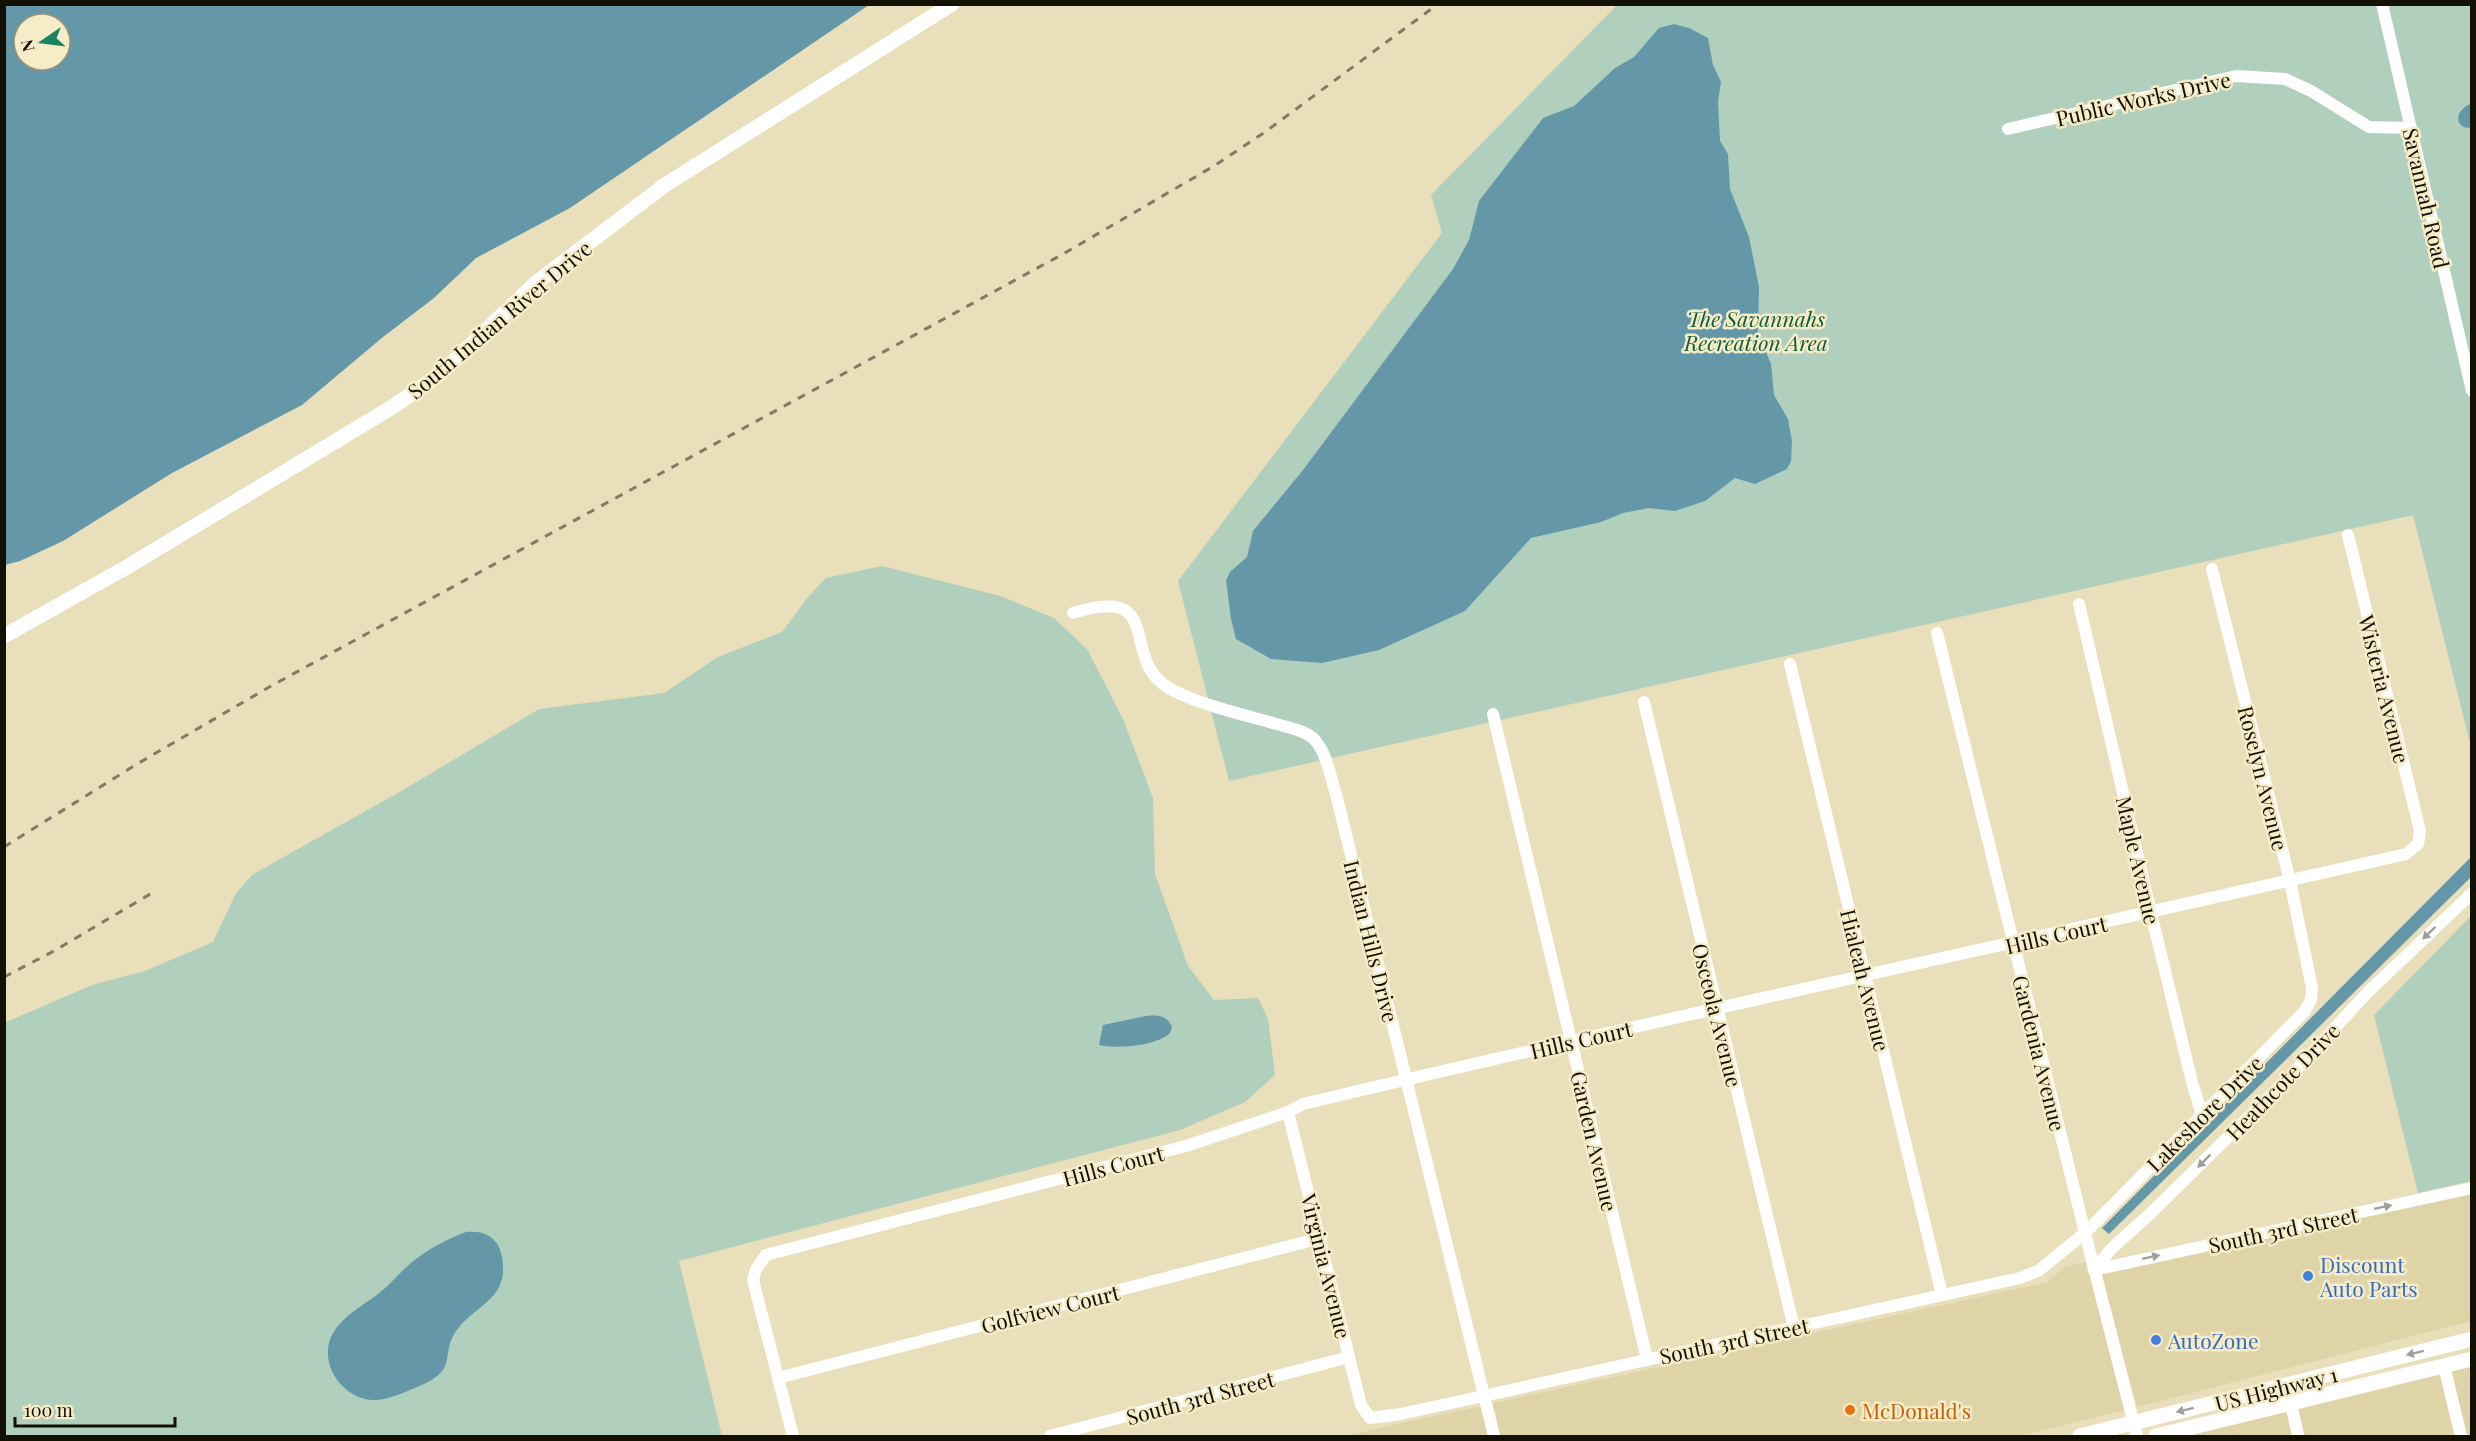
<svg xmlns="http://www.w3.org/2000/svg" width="2476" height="1441" viewBox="0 0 2476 1441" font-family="'Playfair Display',serif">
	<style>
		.built { fill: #dfd3a8 }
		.green { fill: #b1cfbd }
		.water { fill: #6498a9; fill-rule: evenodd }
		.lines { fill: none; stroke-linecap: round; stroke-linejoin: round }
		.river { stroke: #6498a9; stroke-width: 20 }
		.minor { stroke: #fff; stroke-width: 12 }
		.major { stroke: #fff; stroke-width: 15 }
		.rail { stroke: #827b63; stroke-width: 3; stroke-dasharray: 8 8; stroke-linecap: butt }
		.oneway { fill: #a19f9b }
		.shop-dot { fill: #3f7fe0; stroke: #f6ecc8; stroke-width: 2 }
		.food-dot { fill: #e8710a; stroke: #f6ecc8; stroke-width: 2 }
		.labels { text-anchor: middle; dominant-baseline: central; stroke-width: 5; stroke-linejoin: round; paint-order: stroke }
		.street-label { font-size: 21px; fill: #131004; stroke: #f6ecc8 }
		.park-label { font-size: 21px; font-style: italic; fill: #0d5d3c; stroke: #f6ecc8 }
		.shop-label { font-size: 21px; fill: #366cbe; stroke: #f6ecc8; text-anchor: start }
		.food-label { font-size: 21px; fill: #c56008; stroke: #f6ecc8; text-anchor: start }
	</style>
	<rect width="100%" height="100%" fill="#e9dfbb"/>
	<g class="built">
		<polygon points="2471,1193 2471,1321 2137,1407 2102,1274"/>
		<polygon points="2086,1262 2086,1271 2089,1273 2125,1410 2020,1436 1500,1436 1493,1403 2048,1282 2064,1267"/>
		<polygon points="2471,1366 2471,1436 2467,1436 2452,1371"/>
		<polygon points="2440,1374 2454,1436 2305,1436 2298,1409"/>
		<polygon points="1481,1406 1488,1436 1347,1436 1388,1426"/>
		<polygon points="2286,1412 2292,1436 2186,1436"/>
	</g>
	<g class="green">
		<polygon points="1617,5 2471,5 2471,747 2413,515 1229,781 1178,581 1442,233 1431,195"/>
		<polygon points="882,566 1000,596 1054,618 1087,649 1123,719 1153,798 1155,874 1188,966 1214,1000 1258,998 1268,1019 1275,1075 1245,1102 1180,1130 679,1261 722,1436 5,1436 4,1023 92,985 145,971 213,942 236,893 252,875 403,790 539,709 664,693 718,657 782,632 808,597 826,578"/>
		<polygon points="2471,916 2471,1181 2418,1193 2374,1015"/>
	</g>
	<g class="water">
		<path d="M4,5L5,4L869,5L570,208L476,258L434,298L383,337L302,405L172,473L63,541L20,561L5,565ZM24,24H60V60H24Z"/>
		<polygon points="1674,24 1689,28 1708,38 1713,65 1721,82 1718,102 1720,141 1728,154 1730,189 1749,237 1759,287 1758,333 1771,364 1774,395 1788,419 1792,441 1791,461 1787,469 1755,484 1735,478 1705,501 1675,511 1649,508 1623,513 1601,522 1531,538 1465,611 1379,650 1322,663 1271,659 1236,639 1231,619 1226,580 1230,572 1247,557 1253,531 1303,470 1453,269 1469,240 1479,201 1543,118 1574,106 1615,68 1634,57 1659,28"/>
		<polygon points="2471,857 2471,877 2109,1234 2102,1228"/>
		<path d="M1146,1016C1157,1015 1167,1015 1172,1027L1170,1033C1157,1046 1116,1049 1099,1045L1103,1025Z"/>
		<path d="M466,1232C479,1231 490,1233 498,1245C501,1251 503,1259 503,1266C505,1298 477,1306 460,1326C436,1354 464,1369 415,1388C402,1393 386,1401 372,1400C340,1398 317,1360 333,1333C343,1316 362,1306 378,1294C390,1285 399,1273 411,1263C426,1250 447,1239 466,1232Z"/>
	</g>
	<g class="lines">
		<polyline class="river" points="2468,118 2472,114"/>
		<g class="minor">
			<polyline points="2382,4 2472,391"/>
			<polyline points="2008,129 2236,76 2285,79 2311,91 2369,127 2411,128"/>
			<polyline points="2079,604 2151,913 2192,1082 2202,1115"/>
			<path d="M1073,613C1163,585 1122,652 1163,684C1186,702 1250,716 1280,725C1291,728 1306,731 1314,739C1327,753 1330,776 1336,794L1494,1436"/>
			<polyline points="1937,633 2085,1233 2137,1436"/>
			<polyline points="1790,664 1942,1295"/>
			<polyline points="1644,702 1794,1328"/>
			<polyline points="1493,714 1647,1359"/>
			<polyline points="1288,1112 1361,1405 1370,1418 1401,1414 2020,1278 2038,1271 2085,1233 2304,1012 2311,1000 2312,988 2290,881 2212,569"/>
			<polyline points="2094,1270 2111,1249 2152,1212 2294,1072 2368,992 2472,893"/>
			<polyline points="2094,1270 2472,1188"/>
			<polyline points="2444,1366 2461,1436"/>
			<polyline points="778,1378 1321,1238"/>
			<polyline points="2291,1403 2298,1436"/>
			<path d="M793,1436L753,1280L756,1269L766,1255L1186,1146L1288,1112L1303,1104C1670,1016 2039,938 2406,854L2418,844L2420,831L2348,535"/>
			<polyline points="1050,1436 1349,1357"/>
		</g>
		<g class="major">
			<polyline points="4,636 127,567 394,406 439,375 537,282 665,185 952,4"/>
			<polyline points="2080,1436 2472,1339"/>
			<polyline points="2156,1436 2472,1359"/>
		</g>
		<g class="rail">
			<polyline points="4,847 137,764 271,686 1063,254 1214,166 1265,132 1438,4"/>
			<polyline points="4,977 54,951 157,890"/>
		</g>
	</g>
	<defs><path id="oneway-solid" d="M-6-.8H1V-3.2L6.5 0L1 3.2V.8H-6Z" transform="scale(1.5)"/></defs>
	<g class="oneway">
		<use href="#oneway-solid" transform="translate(2429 933) rotate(136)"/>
		<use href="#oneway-solid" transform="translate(2204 1161) rotate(135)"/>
		<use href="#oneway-solid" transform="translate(2383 1207) rotate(-12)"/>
		<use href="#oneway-solid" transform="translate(2151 1257) rotate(-12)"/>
		<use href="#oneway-solid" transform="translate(2415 1353) rotate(166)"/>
		<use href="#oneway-solid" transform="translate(2185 1410) rotate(166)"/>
	</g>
	<g class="shop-dot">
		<circle cx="2308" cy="1276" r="6"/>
		<circle cx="2156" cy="1340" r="6"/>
	</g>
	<circle class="food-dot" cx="1850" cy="1410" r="6"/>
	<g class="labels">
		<g class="street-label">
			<text transform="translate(2143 98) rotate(-13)">Public Works Drive</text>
			<text transform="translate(2427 198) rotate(77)">Savannah Road</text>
			<text transform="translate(499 319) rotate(-40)">South Indian River Drive</text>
			<text transform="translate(2385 689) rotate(76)">Wisteria Avenue</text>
			<text transform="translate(2264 778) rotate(76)">Roselyn Avenue</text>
			<text transform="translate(2139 860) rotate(77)">Maple Avenue</text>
			<text transform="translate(2056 934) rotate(-13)">Hills Court</text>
			<text transform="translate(1372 941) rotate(76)">Indian Hills Drive</text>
			<text transform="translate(1866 980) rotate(76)">Hialeah Avenue</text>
			<text transform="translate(1718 1015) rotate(76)">Osceola Avenue</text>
			<text transform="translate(1581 1039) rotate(-13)">Hills Court</text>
			<text transform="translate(2040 1053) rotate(76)">Gardenia Avenue</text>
			<text transform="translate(2282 1081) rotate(-46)">Heathcote Drive</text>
			<text transform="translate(2204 1113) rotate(-45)">Lakeshore Drive</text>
			<text transform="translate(1595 1141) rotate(77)">Garden Avenue</text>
			<text transform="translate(1113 1165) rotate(-15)">Hills Court</text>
			<text transform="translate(2283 1229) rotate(-12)">South 3rd Street</text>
			<text transform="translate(1327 1266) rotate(76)">Virginia Avenue</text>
			<text transform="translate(1050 1308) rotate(-14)">Golfview Court</text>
			<text transform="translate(1734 1340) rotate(-12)">South 3rd Street</text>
			<text transform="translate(2276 1388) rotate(-14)">US Highway 1</text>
			<text transform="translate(1200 1397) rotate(-15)">South 3rd Street</text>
		</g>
		<g class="park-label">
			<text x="1756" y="318">The Savannahs<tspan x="1756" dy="24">Recreation Area</tspan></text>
		</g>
		<g class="shop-label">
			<text x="2320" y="1264">Discount<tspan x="2320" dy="24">Auto Parts</tspan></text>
			<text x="2168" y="1340">AutoZone</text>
		</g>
		<g class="food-label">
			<text x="1862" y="1410">McDonald's</text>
		</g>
	</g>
	<rect width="2476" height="1441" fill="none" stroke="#131004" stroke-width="12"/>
	<g transform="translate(42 42) rotate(256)"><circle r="28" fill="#f6ecc8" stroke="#9b947a" stroke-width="1.5"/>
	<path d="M0-4.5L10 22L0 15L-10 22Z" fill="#188461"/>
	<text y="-9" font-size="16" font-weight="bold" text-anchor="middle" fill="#131004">N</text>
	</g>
	<path d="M15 1417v9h160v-9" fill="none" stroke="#131004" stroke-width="3"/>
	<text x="24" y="1417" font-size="18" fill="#131004" stroke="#f6ecc8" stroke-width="4.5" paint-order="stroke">100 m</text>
</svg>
